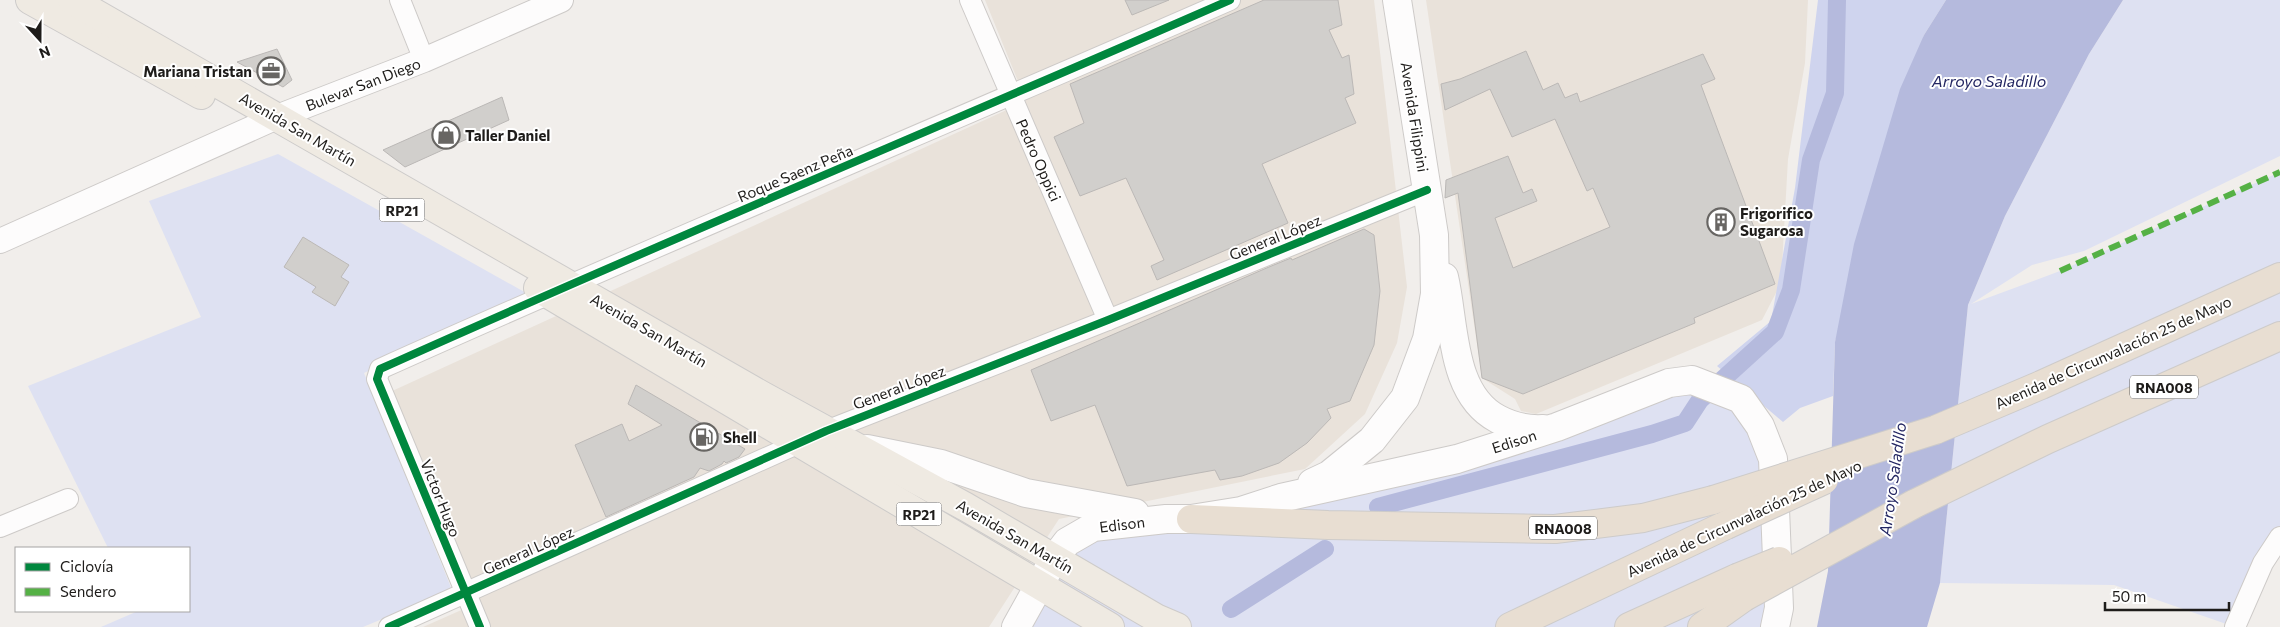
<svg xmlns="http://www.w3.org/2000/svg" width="2280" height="627" viewBox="0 0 2280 627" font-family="Commissioner,sans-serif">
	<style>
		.built { fill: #e9e2da }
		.green { fill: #dee1f2 }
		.forest { fill: #cfd4ee }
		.water { fill: #b5badd }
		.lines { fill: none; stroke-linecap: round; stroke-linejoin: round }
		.canal { stroke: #b5badd; stroke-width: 18 }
		.building { fill: #d1cfcc; stroke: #bbb8b6 }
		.minor-casing { stroke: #cdcac8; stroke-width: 22 }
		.tertiary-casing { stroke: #cdcac8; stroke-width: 26 }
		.secondary-casing { stroke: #cdcac8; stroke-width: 30 }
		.primary-casing { stroke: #cdcbca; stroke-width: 30 }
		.motorway-casing { stroke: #cdcbca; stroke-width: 30 }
		.minor { stroke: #fdfcfc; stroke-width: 20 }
		.tertiary { stroke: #fdfcfc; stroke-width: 24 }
		.secondary { stroke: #fdfcfc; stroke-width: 28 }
		.primary { stroke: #efeae2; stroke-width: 28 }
		.motorway { stroke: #e8ded2; stroke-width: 28 }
		.motorway-bridge-casing { stroke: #cdcbca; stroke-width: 30; stroke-linecap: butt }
		.motorway-bridge { stroke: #e8ded2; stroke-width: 28 }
		.quiet { stroke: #55b145; stroke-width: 6; stroke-dasharray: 12 6; stroke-linecap: butt }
		.cycleway-casing { stroke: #fff; stroke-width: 11 }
		.cycleway { stroke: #00873e; stroke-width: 8 }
		.labels { text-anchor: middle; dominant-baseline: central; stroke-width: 4; stroke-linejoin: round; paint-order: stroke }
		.shield { fill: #fff; stroke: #62605f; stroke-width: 1 }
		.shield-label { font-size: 14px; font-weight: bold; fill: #1e1c1a }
		.poi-label { font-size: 15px; font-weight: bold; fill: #1e1c1a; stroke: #fff; text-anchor: start }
		.street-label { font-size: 15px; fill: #1e1c1a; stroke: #fff }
		.water-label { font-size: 16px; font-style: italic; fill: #232662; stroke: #fff }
	</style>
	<rect width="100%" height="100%" fill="#f1eeeb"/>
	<g class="built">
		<polygon points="985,0 1374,0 1407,287 1397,343 1365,414 1305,469 1059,519 989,627 423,627 475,604 390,392 1026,101"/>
		<polygon points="1426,0 1808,0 1805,63 1788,159 1781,283 1762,320 1536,414 1521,411 1515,399 1482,378"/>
	</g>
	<g class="green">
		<polygon points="2123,0 2280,0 2280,156 2084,251 2032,265 1971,304 2060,271 2280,172 2280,537 2235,627 2114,585 1940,583 1968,305 2005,216 2089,54"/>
		<polygon points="278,154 528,294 364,373 452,590 363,627 101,627 138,611 189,611 189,548 108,548 28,386 201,317 149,201"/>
		<polygon points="1692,380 1760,426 1775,627 1016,627 1067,542 1191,519"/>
	</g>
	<polygon class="forest" points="1818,0 1946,0 1924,35 1835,342 1833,396 1800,408 1783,422 1717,366 1771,321 1795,188"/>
	<polygon class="water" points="1946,0 2123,0 2089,54 2005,216 1968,305 1940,583 1927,627 1817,627 1828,571 1835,342 1854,244 1900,89 1924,35"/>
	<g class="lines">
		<g class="canal">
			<polyline points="1378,507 1652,434 1685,423 1700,400 1775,332 1791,290 1811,160 1835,93 1837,0"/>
			<polyline points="1231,609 1325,549"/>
		</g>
	</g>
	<g class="building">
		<polygon points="1125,0 1169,0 1132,15"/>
		<polygon points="1264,0 1338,0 1342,25 1329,30 1342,58 1349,55 1354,94 1345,98 1356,123 1262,164 1288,223 1157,280 1151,266 1164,260 1126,178 1080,196 1054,137 1084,123 1070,84"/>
		<polygon points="277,49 292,80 283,87 237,62"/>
		<polygon points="1526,51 1543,90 1558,83 1565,98 1577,93 1580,102 1703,54 1715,79 1701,85 1775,284 1694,318 1695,323 1523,394 1482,378 1458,193 1445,198 1446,180 1508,156 1523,193 1532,189 1537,201 1495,218 1513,268 1610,227 1593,188 1587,191 1555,119 1512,137 1490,89 1445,110 1441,84 1460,79"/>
		<polygon points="502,97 509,120 405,167 383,150"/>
		<polygon points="1364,229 1374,235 1380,291 1374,345 1350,401 1327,409 1331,418 1307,443 1279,463 1242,476 1220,480 1215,470 1127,486 1095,405 1051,421 1031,370 1269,267 1291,258 1292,260"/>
		<polygon points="303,237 349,265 341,277 349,282 335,306 312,292 316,287 284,267"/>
		<polygon points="636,385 745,449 739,457 726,463 724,461 722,464 709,471 700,468 694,477 606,517 575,445 622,424 629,441 662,425 628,404"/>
	</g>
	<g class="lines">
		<g class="minor-casing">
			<g id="minor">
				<polyline points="400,0 424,60"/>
				<polyline points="970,0 1108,320"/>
				<polyline points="0,527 68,499"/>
				<polyline points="389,627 826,431 1108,320 1427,190"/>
				<path d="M480,627L377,379L380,369C662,242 947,124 1230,0"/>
				<polyline points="2235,627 2263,563 2280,537"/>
			</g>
		</g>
		<g class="tertiary-casing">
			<polyline id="tertiary" points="0,241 277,117 424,60 561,0"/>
		</g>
		<g class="secondary-casing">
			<g id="secondary">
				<path d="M1444,277C1455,324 1450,394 1498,419C1513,427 1526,430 1543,429"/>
				<polyline points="867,449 941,464 1026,493 1135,513"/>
				<polyline points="1312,483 1329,475 1372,440 1405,398 1427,339 1435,294 1434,235 1397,0"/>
				<polyline points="1016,627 1054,559 1067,542 1093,527 1166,519 1191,519 1241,511 1281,498 1457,459 1557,427 1669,383 1692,380 1741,399 1760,426 1773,459 1779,608 1775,627"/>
			</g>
		</g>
		<g class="primary-casing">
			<g id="primary">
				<polyline points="30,0 201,95"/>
				<polyline points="72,0 763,396 966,507 1156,618 1177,627"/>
				<polyline points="538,288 1110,627"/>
			</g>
		</g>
		<g class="motorway-casing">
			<g id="motorway">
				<polyline points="1935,430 2041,385 2280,277"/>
				<polyline points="1914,504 2048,439 2280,336"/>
				<polyline points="1191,519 1328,525 1555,529 1643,518 1713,500"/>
				<polyline points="1510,627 1726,525"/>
				<polyline points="1629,627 1737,578"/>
				<polyline points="1702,627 1744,597"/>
			</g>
		</g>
		<use href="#minor" class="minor"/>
		<use href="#tertiary" class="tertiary"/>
		<use href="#secondary" class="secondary"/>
		<use href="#primary" class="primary"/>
		<use href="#motorway" class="motorway"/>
		<g class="motorway-bridge-casing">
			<g id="motorway-bridge">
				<polyline points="1713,500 1935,430"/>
				<polyline points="1726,525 1824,480"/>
				<polyline points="1737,578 1779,561"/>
				<polyline points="1744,597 1914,504"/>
			</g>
		</g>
		<use href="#motorway-bridge" class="motorway-bridge"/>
		<polyline class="quiet" points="2060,271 2280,172"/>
		<g class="cycleway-casing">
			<g id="cycleway">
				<polyline points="389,627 826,431 1108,320 1427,190"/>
				<path d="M480,627L377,379L380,369C662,242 947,124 1230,0"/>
			</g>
		</g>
		<use href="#cycleway" class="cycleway"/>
	</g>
	<defs>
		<g id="office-ring" transform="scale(1.4375)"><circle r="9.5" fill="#fff" stroke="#686663" stroke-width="1.5"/><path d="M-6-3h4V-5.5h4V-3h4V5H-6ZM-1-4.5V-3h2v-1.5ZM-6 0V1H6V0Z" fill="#686663"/></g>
		<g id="shop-ring" transform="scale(1.4375)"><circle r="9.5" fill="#fff" stroke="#686663" stroke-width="1.5"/><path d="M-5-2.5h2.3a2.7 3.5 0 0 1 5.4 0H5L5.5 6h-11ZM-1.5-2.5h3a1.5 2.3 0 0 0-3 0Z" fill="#686663"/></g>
		<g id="building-ring" transform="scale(1.4375)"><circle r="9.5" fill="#fff" stroke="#686663" stroke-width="1.5"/><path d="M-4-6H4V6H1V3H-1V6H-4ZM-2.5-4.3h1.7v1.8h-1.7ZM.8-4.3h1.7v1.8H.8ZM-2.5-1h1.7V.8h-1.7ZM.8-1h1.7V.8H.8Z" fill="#686663"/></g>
		<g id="fuel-ring" transform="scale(1.4375)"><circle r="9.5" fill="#fff" stroke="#686663" stroke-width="1.5"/><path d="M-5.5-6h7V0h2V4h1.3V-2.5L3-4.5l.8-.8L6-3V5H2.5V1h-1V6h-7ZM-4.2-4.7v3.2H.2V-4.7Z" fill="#686663"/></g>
	</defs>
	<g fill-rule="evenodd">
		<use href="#office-ring" x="271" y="71"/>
		<use href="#shop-ring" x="446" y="135"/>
		<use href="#building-ring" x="1721" y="222"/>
		<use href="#fuel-ring" x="704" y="437"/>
	</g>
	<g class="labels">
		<g class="shield">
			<rect x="379.5" y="198.5" width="45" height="23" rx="4"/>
			<rect x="2130" y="375.5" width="68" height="23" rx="4"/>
			<rect x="896.5" y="502.5" width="45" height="23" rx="4"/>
			<rect x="1529" y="516.5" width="68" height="23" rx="4"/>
		</g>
		<g class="shield-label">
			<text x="402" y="210">RP21</text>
			<text x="2164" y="387">RNA008</text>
			<text x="919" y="514">RP21</text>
			<text x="1563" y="528">RNA008</text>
		</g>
		<g class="poi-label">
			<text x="252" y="71" text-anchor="end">Mariana Tristan</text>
			<text x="465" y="135">Taller Daniel</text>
			<text x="1740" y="213">Frigorifico<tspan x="1740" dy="17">Sugarosa</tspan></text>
			<text x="723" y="437">Shell</text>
		</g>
		<g class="street-label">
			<text transform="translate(363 84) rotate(-21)">Bulevar San Diego</text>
			<text transform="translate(1415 117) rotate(81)">Avenida Filippini</text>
			<text transform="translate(298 129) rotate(30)">Avenida San Martín</text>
			<text transform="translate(1039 160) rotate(66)">Pedro Oppici</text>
			<text transform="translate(795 173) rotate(-23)">Roque Saenz Peña</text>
			<text transform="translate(1275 237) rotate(-22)">General López</text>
			<text transform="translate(649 330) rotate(30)">Avenida San Martín</text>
			<text transform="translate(2113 352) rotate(-24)">Avenida de Circunvalación 25 de Mayo</text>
			<text transform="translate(899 387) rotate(-21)">General López</text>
			<text transform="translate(1514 441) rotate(-18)">Edison</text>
			<text transform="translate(441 498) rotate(68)">Victor Hugo</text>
			<text transform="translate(1744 518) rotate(-25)">Avenida de Circunvalación 25 de Mayo</text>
			<text transform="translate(1122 524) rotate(-7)">Edison</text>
			<text transform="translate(1015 536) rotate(30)">Avenida San Martín</text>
			<text transform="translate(528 550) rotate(-24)">General López</text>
		</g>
		<g class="water-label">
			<text x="1989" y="80">Arroyo Saladillo</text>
			<text transform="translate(1892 479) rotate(-82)">Arroyo Saladillo</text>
		</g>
	</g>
	<rect x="15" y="547" width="175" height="65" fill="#ffffff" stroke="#a5a4a3"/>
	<rect x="25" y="563" width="25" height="8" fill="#00873e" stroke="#a5a4a3"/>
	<text x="60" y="572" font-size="15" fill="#1e1c1a">Ciclovía</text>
	<rect x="25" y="588" width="25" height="8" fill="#55b145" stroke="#a5a4a3"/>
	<text x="60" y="597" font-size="15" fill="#1e1c1a">Sendero</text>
	<g transform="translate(40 40) rotate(159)" stroke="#ffffff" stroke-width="4" paint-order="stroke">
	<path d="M0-4L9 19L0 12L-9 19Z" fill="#1e1c1a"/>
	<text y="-8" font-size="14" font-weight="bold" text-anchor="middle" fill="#1e1c1a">N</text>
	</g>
	<path d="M2105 602v8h124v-8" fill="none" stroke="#1e1c1a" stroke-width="2.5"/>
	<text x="2112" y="602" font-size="15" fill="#1e1c1a" stroke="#ffffff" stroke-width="4" paint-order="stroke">50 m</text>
</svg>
